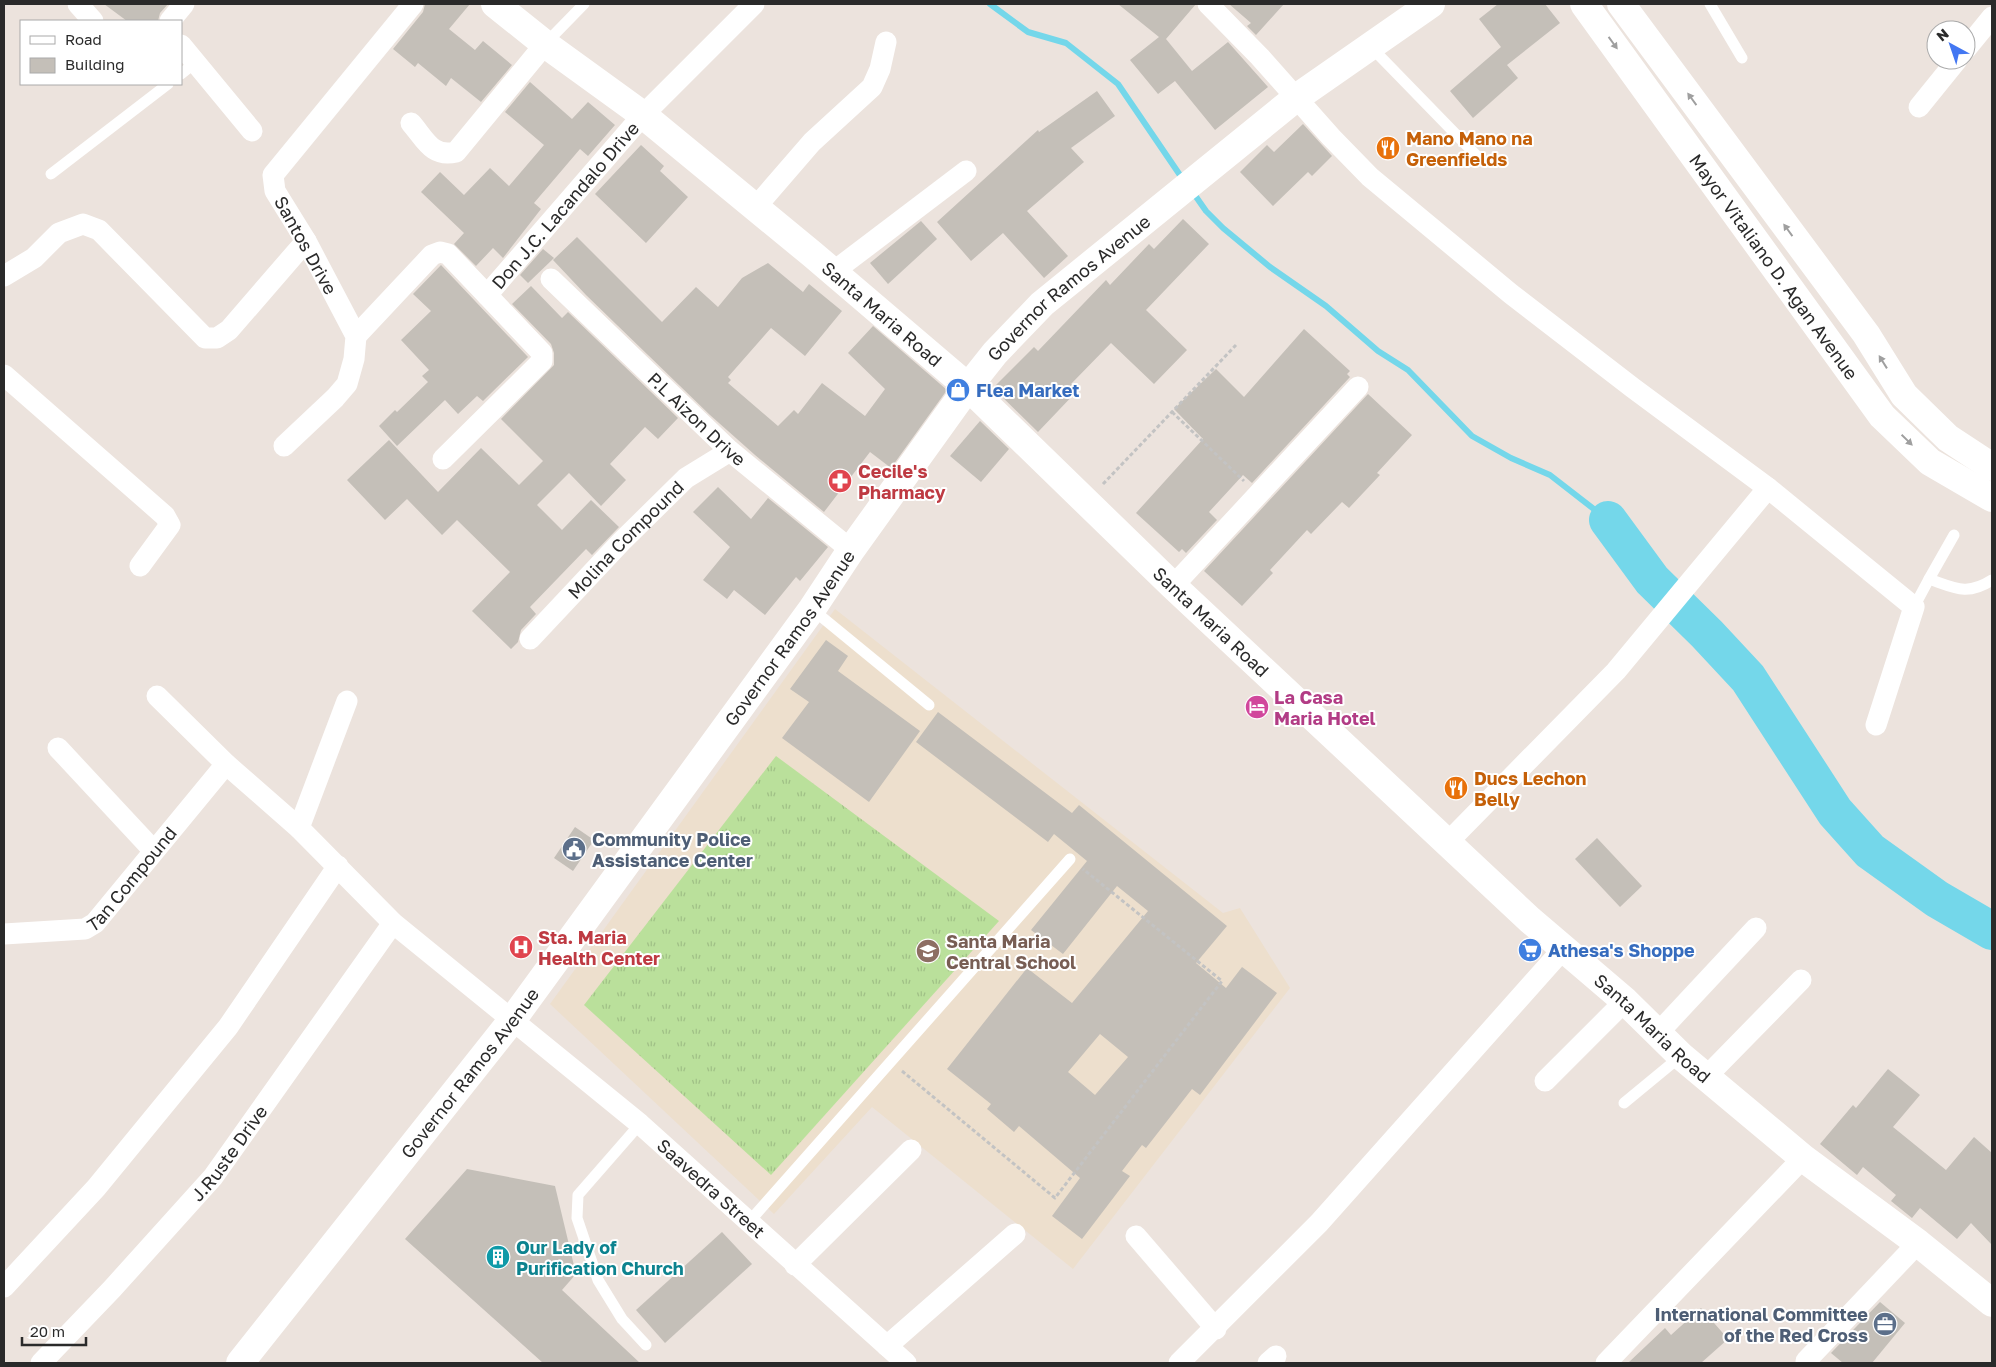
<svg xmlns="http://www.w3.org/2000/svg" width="1996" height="1367" viewBox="0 0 1996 1367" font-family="'Golos Text',sans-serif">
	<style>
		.education { fill: #eddfcd }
		.grass { fill: url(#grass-tufts) }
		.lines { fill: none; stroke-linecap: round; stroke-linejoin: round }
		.stream { stroke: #74d7ea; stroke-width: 6 }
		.river { stroke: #74d7ea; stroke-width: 38 }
		.building { fill: #c4bfb8; fill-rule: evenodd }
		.path { stroke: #c3c3c3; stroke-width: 3; stroke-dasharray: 4 2.5; stroke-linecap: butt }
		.service { stroke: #fff; stroke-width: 11 }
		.minor { stroke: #fff; stroke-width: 21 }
		.tertiary { stroke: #fff; stroke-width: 28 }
		.secondary { stroke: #fff; stroke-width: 28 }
		.oneway { fill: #9f9f9f }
		.labels { text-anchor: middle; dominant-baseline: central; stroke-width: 4; stroke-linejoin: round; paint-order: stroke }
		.food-label { font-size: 18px; font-weight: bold; fill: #c56008; stroke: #fff; text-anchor: start }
		.street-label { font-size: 18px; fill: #2a2a2a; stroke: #fff }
		.shop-label { font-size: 18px; font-weight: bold; fill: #366cbe; stroke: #fff; text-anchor: start }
		.health-label { font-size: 18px; font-weight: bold; fill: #be3a42; stroke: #fff; text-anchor: start }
		.hotel-label { font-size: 18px; font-weight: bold; fill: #b23c85; stroke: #fff; text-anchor: start }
		.service-label { font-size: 18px; font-weight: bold; fill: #4e5e75; stroke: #fff; text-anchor: start }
		.education-label { font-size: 18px; font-weight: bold; fill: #785e54; stroke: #fff; text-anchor: start }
		.culture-label { font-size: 18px; font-weight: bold; fill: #0d838f; stroke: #fff; text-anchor: start }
	</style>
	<defs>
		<pattern id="grass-tufts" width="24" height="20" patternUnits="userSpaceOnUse" patternTransform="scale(1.25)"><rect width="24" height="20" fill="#bae09b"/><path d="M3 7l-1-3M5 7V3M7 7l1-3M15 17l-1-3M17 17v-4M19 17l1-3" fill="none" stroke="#a0c086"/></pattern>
	</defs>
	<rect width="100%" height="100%" fill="#ece3dd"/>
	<polygon class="education" points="835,609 1223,913 1240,908 1290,988 1073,1269 872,1107 774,1214 550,1004"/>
	<polygon class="grass" points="776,756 999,921 771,1175 584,1005"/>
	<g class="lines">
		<g class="stream">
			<polyline points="990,4 1028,32 1066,43 1118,84 1184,181"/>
			<polyline points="1192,191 1206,211 1223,228 1270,267 1326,306 1378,351 1408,370 1472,436 1511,458 1550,475 1608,520"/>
		</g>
		<polyline class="river" points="1608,520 1652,580 1707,634 1748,678 1835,812 1870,851 1937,899 1992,931"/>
	</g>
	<g class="building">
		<polygon points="104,4 168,4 160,13 158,21 127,21"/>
		<polygon points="425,4 470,4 449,29 475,50 483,41 512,65 481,102 451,78 446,86 418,63 415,67 393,49 423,12"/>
		<polygon points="1118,4 1196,4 1166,39 1192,71 1228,42 1268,87 1215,130 1175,81 1158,94 1130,60 1159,37"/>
		<polygon points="1229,4 1284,4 1256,35 1247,26 1251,23"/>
		<polygon points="1498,4 1545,4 1560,23 1507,65 1518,78 1473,118 1450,91 1501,47 1479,19"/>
		<polygon points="530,82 572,119 588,102 615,125 588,156 580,149 534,203 541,209 503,258 493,248 476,266 454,244 464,233 421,192 440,172 464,195 490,168 509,186 544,145 505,112"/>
		<polygon points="1097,91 1115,116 1071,148 1084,162 1027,211 1068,256 1044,278 1003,233 971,261 937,222 1038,130 1039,132"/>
		<polygon points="1303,124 1332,156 1312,176 1308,172 1273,206 1240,172 1267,145 1274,152"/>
		<polygon points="641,145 664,166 660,171 688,197 646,243 595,194"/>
		<polygon points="1183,219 1209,244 1146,310 1187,350 1154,384 1111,343 1071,384 1078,390 1038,432 993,388 1034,347 1038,351 1106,280 1110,285 1149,244 1154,249"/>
		<polygon points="921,221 937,239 888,284 870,263"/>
		<polygon points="577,237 662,322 696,287 718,307 742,278 768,263 803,292 809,284 842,311 805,356 771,328 728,377 731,380 728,383 778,426 794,410 798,414 822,383 865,416 885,389 848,353 873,326 947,390 891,468 870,452 824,512 755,455 710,415 586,295 553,260"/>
		<polygon points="543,249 554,258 528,283 520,275"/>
		<polygon points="441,265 528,357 483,401 477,396 458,414 445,400 397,446 379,426 395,410 397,412 428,382 422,376 429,370 401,340 431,311 413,294"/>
		<polygon points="531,286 562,318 568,312 678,418 658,439 645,427 610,464 626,480 601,506 569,473 537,505 562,530 591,500 619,527 592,555 586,549 530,607 536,614 521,630 518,642 511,649 472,611 510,572 457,520 442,535 407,499 385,520 347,480 389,440 438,492 481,448 519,485 543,461 501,419 554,365 554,353 551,344 512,304"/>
		<polygon points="1304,329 1350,371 1347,374 1350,377 1252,483 1243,475 1209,512 1217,520 1186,553 1182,549 1179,552 1136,513 1203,439 1174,409 1216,369 1244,397"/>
		<polygon points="1368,394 1412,435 1377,473 1380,475 1349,508 1342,502 1311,534 1307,530 1270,570 1273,573 1242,606 1204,571"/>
		<polygon points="980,421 1009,449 981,482 950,456"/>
		<polygon points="718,487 751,519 768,498 828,547 800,581 796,577 765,615 734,590 727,599 703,580 730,547 693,512"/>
		<polygon points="826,640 848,656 838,671 920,731 869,802 782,738 809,702 790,689"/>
		<path d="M938,712L1072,813L1079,805L1227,926L1196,963L1226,988L1242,967L1277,993L1200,1095L1192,1089L1146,1148L1142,1145L1122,1171L1130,1176L1082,1239L1052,1216L1080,1178L1019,1126L1014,1132L987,1109L991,1104L947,1069L1027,968L1072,1003L1148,911L1117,886L1063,954L1031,930L1087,861L1054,834L1048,842L916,742ZM1100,1034L1128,1057L1095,1095L1068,1072Z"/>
		<polygon points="575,827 594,840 573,871 554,858"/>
		<polygon points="1597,838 1642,886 1620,907 1575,859"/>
		<polygon points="1888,1069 1920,1095 1893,1127 1946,1170 1974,1137 1992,1153 1992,1245 1971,1223 1957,1239 1920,1208 1912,1218 1891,1201 1896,1195 1863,1167 1857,1175 1820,1144 1853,1105 1856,1108"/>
		<polygon points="467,1169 555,1186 576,1274 562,1290 640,1363 543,1363 405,1239"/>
		<polygon points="722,1232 752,1264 665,1343 636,1310"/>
		<polygon points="1880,1302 1905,1323 1872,1363 1843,1363 1831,1353"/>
		<polygon points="1701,1308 1728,1339 1701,1363 1628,1363 1665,1328 1671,1335"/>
	</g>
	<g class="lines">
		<g class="path">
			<polyline points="1172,412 1244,481"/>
			<polyline points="1103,484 1236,345"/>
			<polyline points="902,1071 1055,1198 1222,981 1083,869"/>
		</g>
		<g class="service">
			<polyline points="1710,4 1742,58"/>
			<polyline points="545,44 584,4"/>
			<polyline points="1370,46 1477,156"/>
			<polyline points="181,74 196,62"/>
			<polyline points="51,174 168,84"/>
			<polyline points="1929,579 1954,535"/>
			<path d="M1914,607L1929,579C1955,588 1967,596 1992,580"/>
			<polyline points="812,609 929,705"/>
			<polyline points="1624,1103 1681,1056"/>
			<polyline points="640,1124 578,1195 577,1218 598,1280 622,1319 646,1345"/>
			<polyline points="748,1223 1070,859"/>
		</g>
		<g class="minor">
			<polyline points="78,4 93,21"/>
			<polyline points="1208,4 1260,57 1331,137 1370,177 1511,294 1633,388 1768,488 1914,607 1876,725"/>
			<polyline points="170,21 184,4"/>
			<polyline points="181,45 252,131"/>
			<polyline points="1966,49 1992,17"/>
			<polyline points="1919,107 1957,60"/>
			<path d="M411,123C425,139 432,158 456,152L545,44"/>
			<polyline points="755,208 812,142 872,87 880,69 886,42"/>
			<polyline points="833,272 966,171"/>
			<polyline points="4,276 34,258 59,233 83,224 99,230 205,338 217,338 229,330 306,241"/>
			<path id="s1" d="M551,279L730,451L851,550"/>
			<path id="s2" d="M487,295L643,115L754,4"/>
			<polyline points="356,336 432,255 440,252 448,254 542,353 542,361 443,459"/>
			<polyline points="4,375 165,516 170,525 140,566"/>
			<polyline points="284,446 335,398 347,384 354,359 356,336 306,241 275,191 273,175 413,4"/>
			<polyline points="1173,586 1358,387"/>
			<path id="s3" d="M530,639L621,542L686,478L730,451"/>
			<path id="s4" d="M157,696L226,764L299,828L393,923L640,1124L906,1363"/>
			<polyline points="58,748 153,850"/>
			<polyline points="299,828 347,701"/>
			<polyline points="1447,843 1616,671 1768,488"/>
			<path id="s5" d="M4,934L85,929L95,923L226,764"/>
			<polyline points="1657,1034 1756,928"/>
			<polyline points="1706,1077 1801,980"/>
			<polyline points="1545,1081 1625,1001"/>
			<polyline points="1136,1236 1216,1329"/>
			<polyline points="795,1265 911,1150"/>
			<polyline points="4,1287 96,1188 228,1027 338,866"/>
			<polyline points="887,1346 1015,1234"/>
			<polyline points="1806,1361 1918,1243"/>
			<path id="s6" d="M41,1363L112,1289L213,1177L393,923"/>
			<polyline points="1179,1363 1319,1223 1564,948"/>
			<polyline points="1268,1363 1276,1356"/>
			<polyline points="1606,1363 1803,1158"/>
		</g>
		<path class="tertiary" id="s7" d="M495,4L545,44L643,115L812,254L968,387"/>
		<g class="secondary">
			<path id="s8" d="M1584,4L1882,416L1930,462L1992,498"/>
			<polyline points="1621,4 1866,334 1904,395 1948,438 1992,467"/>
			<path id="s9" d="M968,387L1173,586L1530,920L1625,1001L1681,1056L1803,1158L1918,1243L1992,1303"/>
			<path id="s10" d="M240,1363L513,1019L812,609L851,550L968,387L995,353L1042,304L1296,98L1431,4"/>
		</g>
	</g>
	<defs><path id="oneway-solid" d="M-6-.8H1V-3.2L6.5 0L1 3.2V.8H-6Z" transform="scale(1.25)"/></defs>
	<g class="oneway">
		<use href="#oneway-solid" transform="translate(1613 43) rotate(54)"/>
		<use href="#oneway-solid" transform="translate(1692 99) rotate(-126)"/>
		<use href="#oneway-solid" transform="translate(1788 230) rotate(-126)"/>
		<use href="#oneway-solid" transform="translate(1883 362) rotate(-122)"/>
		<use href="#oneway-solid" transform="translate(1907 440) rotate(44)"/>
	</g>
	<defs>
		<g id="restaurant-disc" transform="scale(1.25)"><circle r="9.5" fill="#e8710a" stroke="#fff"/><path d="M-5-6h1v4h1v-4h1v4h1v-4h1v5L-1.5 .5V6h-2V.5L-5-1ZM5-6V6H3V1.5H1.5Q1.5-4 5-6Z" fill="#fff"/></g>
		<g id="shop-disc" transform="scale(1.25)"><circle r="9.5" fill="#3f7fe0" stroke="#fff"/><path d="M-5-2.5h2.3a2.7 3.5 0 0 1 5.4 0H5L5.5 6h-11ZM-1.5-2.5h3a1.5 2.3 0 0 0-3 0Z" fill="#fff"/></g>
		<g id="pharmacy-disc" transform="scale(1.25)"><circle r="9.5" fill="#e0444e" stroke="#fff"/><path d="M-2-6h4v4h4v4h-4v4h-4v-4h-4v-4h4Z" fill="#fff"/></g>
		<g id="hotel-disc" transform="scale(1.25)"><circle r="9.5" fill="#d1479c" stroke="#fff"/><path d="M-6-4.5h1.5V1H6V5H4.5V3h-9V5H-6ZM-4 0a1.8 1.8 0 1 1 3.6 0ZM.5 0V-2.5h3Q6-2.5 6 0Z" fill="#fff"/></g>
		<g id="civic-disc" transform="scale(1.25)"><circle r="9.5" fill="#5c6f8a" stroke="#fff"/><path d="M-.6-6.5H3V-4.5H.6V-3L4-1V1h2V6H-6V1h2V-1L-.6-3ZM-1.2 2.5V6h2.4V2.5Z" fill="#fff"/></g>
		<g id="hospital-disc" transform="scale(1.25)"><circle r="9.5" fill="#e0444e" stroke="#fff"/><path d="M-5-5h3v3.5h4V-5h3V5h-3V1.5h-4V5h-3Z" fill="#fff"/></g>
		<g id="supermarket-disc" transform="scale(1.25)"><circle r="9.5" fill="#3f7fe0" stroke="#fff"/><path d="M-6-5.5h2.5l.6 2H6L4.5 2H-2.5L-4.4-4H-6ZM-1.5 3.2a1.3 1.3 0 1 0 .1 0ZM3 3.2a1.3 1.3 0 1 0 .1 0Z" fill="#fff"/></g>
		<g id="school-disc" transform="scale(1.25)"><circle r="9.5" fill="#8d6e63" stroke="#fff"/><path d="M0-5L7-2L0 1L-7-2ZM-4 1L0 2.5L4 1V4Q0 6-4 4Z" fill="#fff"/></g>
		<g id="building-disc" transform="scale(1.25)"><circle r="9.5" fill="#0f9aa8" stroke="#fff"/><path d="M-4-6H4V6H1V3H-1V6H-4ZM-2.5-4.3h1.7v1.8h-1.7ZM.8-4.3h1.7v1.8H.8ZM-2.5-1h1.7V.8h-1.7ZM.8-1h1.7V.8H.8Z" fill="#fff"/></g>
		<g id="office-disc" transform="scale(1.25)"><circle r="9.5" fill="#5c6f8a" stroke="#fff"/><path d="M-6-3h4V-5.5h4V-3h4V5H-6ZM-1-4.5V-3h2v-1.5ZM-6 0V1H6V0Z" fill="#fff"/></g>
	</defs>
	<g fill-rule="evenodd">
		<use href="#restaurant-disc" x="1388" y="148"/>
		<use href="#shop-disc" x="958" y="390"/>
		<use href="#pharmacy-disc" x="840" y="481"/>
		<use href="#hotel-disc" x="1257" y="707"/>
		<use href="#restaurant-disc" x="1456" y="788"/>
		<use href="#civic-disc" x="574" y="849"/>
		<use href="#hospital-disc" x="521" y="947"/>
		<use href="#supermarket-disc" x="1530" y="950"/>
		<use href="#school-disc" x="928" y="951"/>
		<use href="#building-disc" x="498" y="1257"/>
		<use href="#office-disc" x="1885" y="1324"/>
	</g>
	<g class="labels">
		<g class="food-label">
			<text x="1406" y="138">Mano Mano na<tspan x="1406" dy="21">Greenfields</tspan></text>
			<text x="1474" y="778">Ducs Lechon<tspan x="1474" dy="21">Belly</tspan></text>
		</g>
		<g class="street-label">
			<text stroke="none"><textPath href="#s2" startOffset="119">Don J.C. Lacandalo Drive</textPath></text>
			<text transform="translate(306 245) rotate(61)">Santos Drive</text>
			<text stroke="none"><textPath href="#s8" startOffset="324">Mayor Vitaliano D. Agan Avenue</textPath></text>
			<text stroke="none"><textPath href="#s10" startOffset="1360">Governor Ramos Avenue</textPath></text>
			<text stroke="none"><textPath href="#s7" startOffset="496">Santa Maria Road</textPath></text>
			<text stroke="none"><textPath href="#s1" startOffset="202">P.L Aizon Drive</textPath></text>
			<text stroke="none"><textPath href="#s3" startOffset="138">Molina Compound</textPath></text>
			<text stroke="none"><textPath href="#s9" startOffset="338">Santa Maria Road</textPath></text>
			<text stroke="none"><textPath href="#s10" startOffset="910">Governor Ramos Avenue</textPath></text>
			<text stroke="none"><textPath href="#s5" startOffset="150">Tan Compound</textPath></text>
			<text stroke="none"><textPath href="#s9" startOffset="938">Santa Maria Road</textPath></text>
			<text stroke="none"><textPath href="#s10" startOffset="370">Governor Ramos Avenue</textPath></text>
			<text stroke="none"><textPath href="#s6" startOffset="282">J.Ruste Drive</textPath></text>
			<text stroke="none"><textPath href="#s4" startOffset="742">Saavedra Street</textPath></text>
		</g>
		<g class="shop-label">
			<text x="976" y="390">Flea Market</text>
			<text x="1548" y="950">Athesa's Shoppe</text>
		</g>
		<g class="health-label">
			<text x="858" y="471">Cecile's<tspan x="858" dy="21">Pharmacy</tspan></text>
			<text x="538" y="937">Sta. Maria<tspan x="538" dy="21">Health Center</tspan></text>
		</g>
		<g class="hotel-label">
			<text x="1274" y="697">La Casa<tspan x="1274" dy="21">Maria Hotel</tspan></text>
		</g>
		<g class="service-label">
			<text x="592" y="839">Community Police<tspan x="592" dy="21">Assistance Center</tspan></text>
			<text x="1868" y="1314" text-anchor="end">International Committee<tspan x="1868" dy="21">of the Red Cross</tspan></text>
		</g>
		<g class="education-label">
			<text x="946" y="941">Santa Maria<tspan x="946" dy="21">Central School</tspan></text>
		</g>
		<g class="culture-label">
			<text x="516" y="1247">Our Lady of<tspan x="516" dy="21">Purification Church</tspan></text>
		</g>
	</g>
	<rect width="1996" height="1367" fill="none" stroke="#2a2a2a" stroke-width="10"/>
	<rect x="20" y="20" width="162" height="65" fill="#ffffff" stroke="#aaaaaa"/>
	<rect x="30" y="36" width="25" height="8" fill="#ffffff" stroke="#aaaaaa"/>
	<text x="65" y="45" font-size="15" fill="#2a2a2a">Road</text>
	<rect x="30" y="58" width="25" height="15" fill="#c4bfb8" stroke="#aaaaaa"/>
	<text x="65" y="70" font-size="15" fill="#2a2a2a">Building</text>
	<g transform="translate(1951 45) rotate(320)"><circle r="24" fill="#ffffff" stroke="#aaaaaa"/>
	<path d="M0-4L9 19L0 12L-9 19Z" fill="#4377f2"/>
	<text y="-8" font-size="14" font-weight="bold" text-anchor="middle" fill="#2a2a2a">N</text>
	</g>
	<path d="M22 1337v8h64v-8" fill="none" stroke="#2a2a2a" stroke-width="2.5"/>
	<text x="30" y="1337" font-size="15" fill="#2a2a2a" stroke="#ffffff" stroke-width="4" paint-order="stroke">20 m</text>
</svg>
